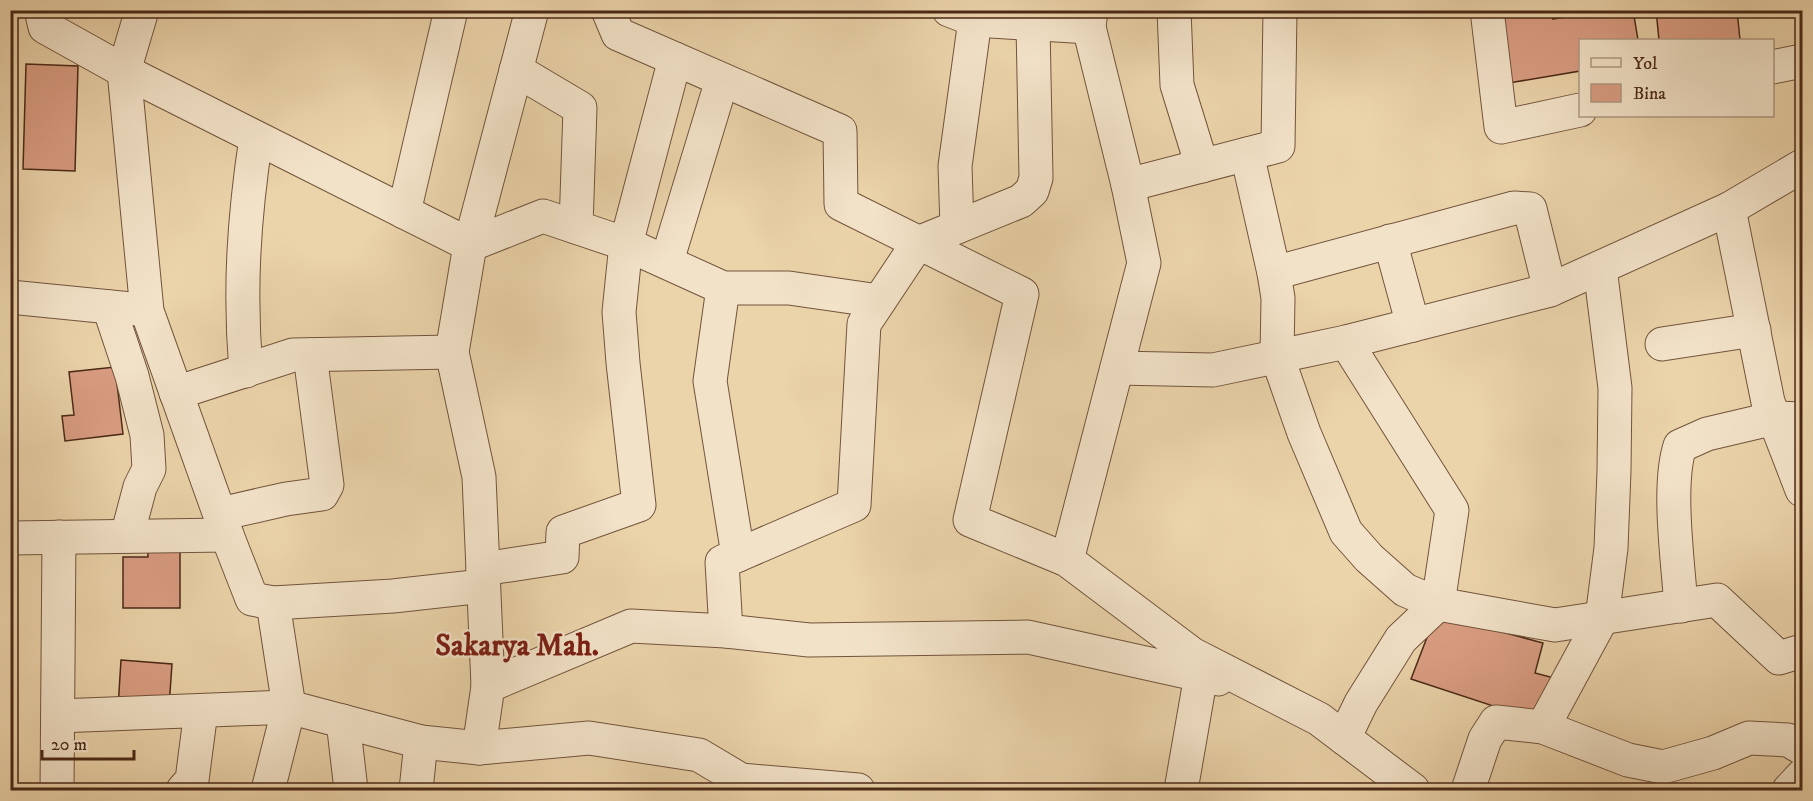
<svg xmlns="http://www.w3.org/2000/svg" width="1813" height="801" viewBox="0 0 1813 801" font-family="'IM FELL DW Pica',serif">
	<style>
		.building { fill: #da9d83; stroke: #4a2917; stroke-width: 1.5 }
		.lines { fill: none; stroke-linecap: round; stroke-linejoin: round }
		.street-casing { stroke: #72543c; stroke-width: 35 }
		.street { stroke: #f2e2c8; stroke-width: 33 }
		.labels { text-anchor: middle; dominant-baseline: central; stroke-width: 4.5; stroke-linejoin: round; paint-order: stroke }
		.district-label { font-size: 30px; font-weight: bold; fill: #7a1f14; stroke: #f2e2c8 }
	</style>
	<rect width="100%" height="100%" fill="#ebd3aa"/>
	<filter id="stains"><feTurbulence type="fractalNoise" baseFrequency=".00333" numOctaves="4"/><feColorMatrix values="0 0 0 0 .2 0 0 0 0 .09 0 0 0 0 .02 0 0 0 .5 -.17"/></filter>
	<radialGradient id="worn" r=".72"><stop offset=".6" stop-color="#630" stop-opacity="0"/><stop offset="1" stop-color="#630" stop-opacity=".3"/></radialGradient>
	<g class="building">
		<polygon points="1497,10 1552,10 1553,19 1602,10 1633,10 1638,40 1580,40 1580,71 1509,83"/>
		<polygon points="1656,10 1737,10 1740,40 1659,40"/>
		<polygon points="26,64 78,66 75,171 23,169"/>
		<polygon points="115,367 123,434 65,441 62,416 74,415 69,372"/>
		<polygon points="147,541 180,541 180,608 123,608 123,557 148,557"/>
		<polygon points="1436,614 1543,643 1535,673 1554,678 1533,719 1411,679"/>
		<polygon points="121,660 172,664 169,707 118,708"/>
	</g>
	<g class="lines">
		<g class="street-casing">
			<g id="street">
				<polyline points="41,10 45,27 124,71 470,245 543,216 626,244 723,288 789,288 879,301"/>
				<polyline points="142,10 124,71 147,311 227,535 252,599 273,603 289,707 268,790"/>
				<polyline points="608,10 618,34 840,131 841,204 1022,294 970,520 1067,560 1192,654 1319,719 1413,790"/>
				<polyline points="949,10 975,20 1089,27"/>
				<polyline points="1174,10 1177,85 1202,166"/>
				<polyline points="1487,10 1501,127 1580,110"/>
				<polyline points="1772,67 1802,61"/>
				<polyline points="516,70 580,108 576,227"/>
				<polyline points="1247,154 1274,273 1278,298 1277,356 1304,433 1346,532 1369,558 1405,590 1438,604 1555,625 1717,600 1779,658 1802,651"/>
				<polyline points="1128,185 1278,146 1280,10"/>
				<polyline points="1729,209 1768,402 1802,490"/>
				<polyline points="404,212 451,10"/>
				<polyline points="957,227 955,166 975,20"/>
				<polyline points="1390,241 1413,325"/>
				<polyline points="667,261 722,80"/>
				<polyline points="1274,273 1514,208 1530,209 1550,290"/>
				<polyline points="723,288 710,381 738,555"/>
				<polyline points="10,297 131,309"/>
				<polyline points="109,307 132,376 147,435 149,469 140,487 127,536"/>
				<polyline points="1662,344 1754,330"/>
				<polyline points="1117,368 1213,370 1346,342 1550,290 1729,209 1802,166"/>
				<path d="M246,371C239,290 244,217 256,138"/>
				<polyline points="176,393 293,355 452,352"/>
				<polyline points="220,514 286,499 322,494 327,485 310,355"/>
				<polyline points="10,538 227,535"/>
				<polyline points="1067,560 1144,263 1128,185 1089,27 1091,10"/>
				<polyline points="483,569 562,557 563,532 639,505 623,363 619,312 626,244 675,59"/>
				<polyline points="273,603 393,596 483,586"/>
				<path d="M1681,606C1678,562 1667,485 1680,446L1707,434L1775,418L1802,419"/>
				<polyline points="726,631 722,562 854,505 864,324 918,243 1021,201 1032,191 1036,178 1033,25"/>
				<polyline points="488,686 631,626 726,631 809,640 1028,637 1218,679"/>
				<polyline points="58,716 289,707 421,742 479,748 589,738 699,755 741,780 858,790"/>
				<polyline points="343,721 351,790"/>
				<polyline points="1543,727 1602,618 1611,548 1614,471 1615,388 1600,268"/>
				<polyline points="1344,738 1361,703 1401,639 1438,604 1452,510 1346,342"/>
				<polyline points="479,748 488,686 479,477 452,352 470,245 532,10"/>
				<polyline points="57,790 59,537"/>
				<polyline points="183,790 192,780 201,711"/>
				<polyline points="416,790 421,742"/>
				<polyline points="1181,790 1201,675"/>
				<polyline points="1468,790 1485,739 1496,722 1543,727 1628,760 1663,767 1713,753 1749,738 1788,740 1802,748"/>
				<polyline points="1789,790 1802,776"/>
			</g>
		</g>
		<use href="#street" class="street"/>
	</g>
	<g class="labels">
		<g class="district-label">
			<text x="517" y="646">Sakarya Mah.</text>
		</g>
	</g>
	<rect width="1813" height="801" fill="none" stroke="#ebd3aa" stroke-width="36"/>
	<rect x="12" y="12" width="1789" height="777" fill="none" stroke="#4a2917" stroke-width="3"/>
	<rect x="18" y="18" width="1777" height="765" fill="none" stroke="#4a2917" stroke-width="1.5"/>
	<rect x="1579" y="39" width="195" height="78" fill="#f2e2c8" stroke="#af9881" stroke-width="1.5"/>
	<rect x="1591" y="58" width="30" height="9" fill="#f2e2c8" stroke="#af9881" stroke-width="1.5"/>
	<text x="1633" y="69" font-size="18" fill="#4a2917">Yol</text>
	<rect x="1591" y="84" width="30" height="18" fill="#da9d83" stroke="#af9881" stroke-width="1.5"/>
	<text x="1633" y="99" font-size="18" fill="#4a2917">Bina</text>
	<path d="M42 750v9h92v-9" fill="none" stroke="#4a2917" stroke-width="3"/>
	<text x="51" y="750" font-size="18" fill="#4a2917" stroke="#f2e2c8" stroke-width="4.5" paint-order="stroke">20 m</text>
	<rect width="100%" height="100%" filter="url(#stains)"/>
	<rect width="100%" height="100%" fill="url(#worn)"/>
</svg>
